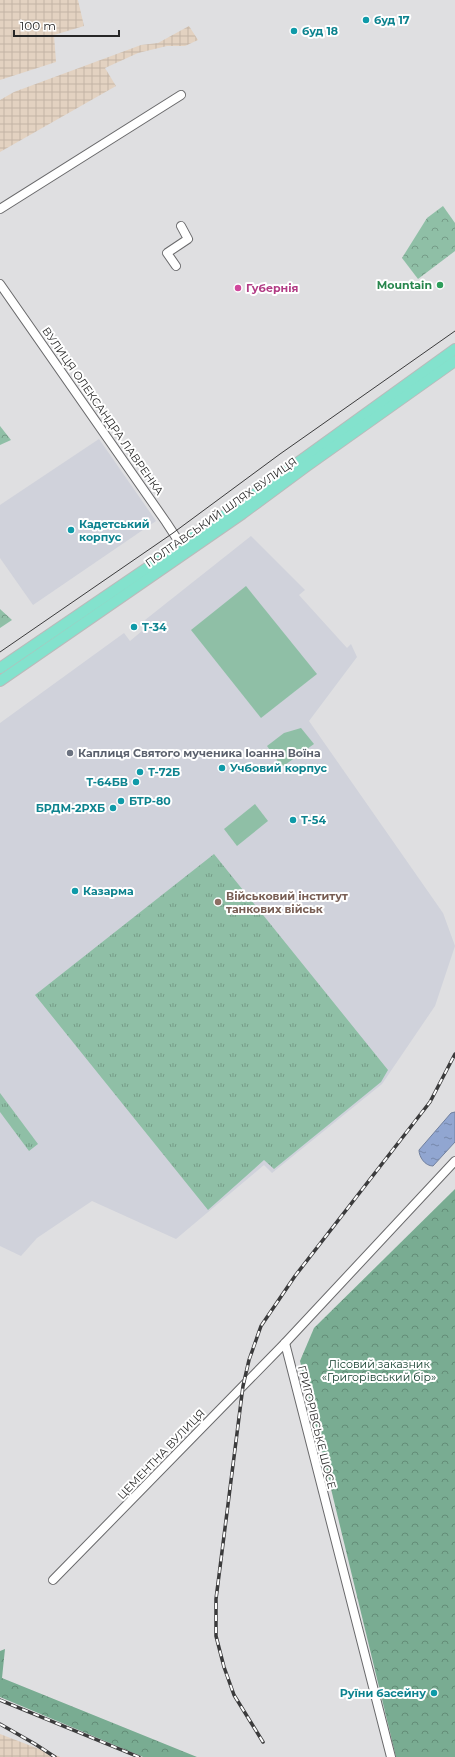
<svg xmlns="http://www.w3.org/2000/svg" width="455" height="1757" viewBox="0 0 455 1757" font-family="Montserrat,sans-serif">
	<style>
		.industrial { fill: url(#industrial-grid) }
		.built { fill: #d0d2db }
		.grass { fill: url(#grass-tufts) }
		.forest { fill: url(#forest-crowns) }
		.park { fill: url(#park-crowns) }
		.pitch { fill: #8fbfa6 }
		.water { fill: url(#water-ripples); stroke: #71809e }
		.lines { fill: none; stroke-linecap: round; stroke-linejoin: round }
		.minor-casing { stroke: #69696b; stroke-width: 10 }
		.major-casing { stroke: #bababa; stroke-width: 12 }
		.minor { stroke: #fff; stroke-width: 8 }
		.major { stroke: #83e2cd; stroke-width: 10 }
		.tram { stroke: #3b3b3c; stroke-width: 1 }
		.rail-casing { stroke: #3b3b3c; stroke-width: 3.5 }
		.rail { stroke: #fff; stroke-width: 2; stroke-dasharray: 6; stroke-linecap: butt }
		.culture-dot { fill: #0f9aa8; stroke: #fff; stroke-width: 1.5 }
		.leisure-dot { fill: #2e9e5b; stroke: #fff; stroke-width: 1.5 }
		.hotel-dot { fill: #d1479c; stroke: #fff; stroke-width: 1.5 }
		.worship-dot { fill: #6b7280; stroke: #fff; stroke-width: 1.5 }
		.education-dot { fill: #8d6e63; stroke: #fff; stroke-width: 1.5 }
		.labels { text-anchor: middle; dominant-baseline: central; stroke-width: 4; stroke-linejoin: round; paint-order: stroke }
		.culture-label { font-size: 11px; font-weight: bold; fill: #0d838f; stroke: #fff; text-anchor: start }
		.leisure-label { font-size: 11px; font-weight: bold; fill: #27864d; stroke: #fff; text-anchor: end }
		.hotel-label { font-size: 11px; font-weight: bold; fill: #b23c85; stroke: #fff; text-anchor: start }
		.street-label { font-size: 11px; fill: #272727; stroke: #fff }
		.worship-label { font-size: 11px; font-weight: bold; fill: #5b616d; stroke: #fff; text-anchor: start }
		.education-label { font-size: 11px; font-weight: bold; fill: #785e54; stroke: #fff; text-anchor: start }
		.park-label { font-size: 11px; fill: #0a3725; stroke: #fff }
	</style>
	<defs>
		<pattern id="industrial-grid" width="8" height="8" patternUnits="userSpaceOnUse"><rect width="8" height="8" fill="#e3d2c1"/><path d="M0 4h8M4 0v8" fill="none" stroke="#c3b4a6"/></pattern>
		<pattern id="grass-tufts" width="24" height="20" patternUnits="userSpaceOnUse"><rect width="24" height="20" fill="#8fbfa6"/><path d="M3 7l-1-3M5 7V3M7 7l1-3M15 17l-1-3M17 17v-4M19 17l1-3" fill="none" stroke="#759b87"/></pattern>
		<pattern id="forest-crowns" width="20" height="18" patternUnits="userSpaceOnUse"><rect width="20" height="18" fill="#79ac92"/><path d="M2 6a3 3 0 1 1 6 0M12 15a3 3 0 1 1 6 0" fill="none" stroke="#638c77"/></pattern>
		<pattern id="park-crowns" width="20" height="18" patternUnits="userSpaceOnUse"><rect width="20" height="18" fill="#8fbfa6"/><path d="M2 6a3 3 0 1 1 6 0M12 15a3 3 0 1 1 6 0" fill="none" stroke="#759b87"/></pattern>
		<pattern id="water-ripples" width="26" height="14" patternUnits="userSpaceOnUse"><rect width="26" height="14" fill="#91a6d1"/><path d="M2 4q2-2 4 0t4 0M15 11q2-2 4 0t4 0" fill="none" stroke="#7687aa"/></pattern>
	</defs>
	<rect width="100%" height="100%" fill="#dfdfe1"/>
	<g class="industrial">
		<polygon points="0,0 78,0 84,26 54,35 56,62 0,80"/>
		<polygon points="189,26 198,40 185,46 167,46 138,53 105,68 116,86 0,152 0,100 14,92 141,45 158,43"/>
		<polygon points="0,1734 60,1757 0,1757"/>
	</g>
	<g class="built">
		<polygon points="99,439 156,521 33,605 0,558 0,505"/>
		<polygon points="251,536 305,590 299,595 347,648 351,644 357,657 309,721 443,913 455,946 435,1006 382,1084 272,1173 264,1165 176,1239 92,1201 37,1238 21,1256 0,1246 0,723 124,633 130,641 149,625 145,620"/>
	</g>
	<g class="grass">
		<polygon points="214,854 388,1070 381,1082 274,1169 264,1160 208,1210 35,995"/>
		<polygon points="0,1093 38,1144 29,1151 0,1112"/>
	</g>
	<g class="forest">
		<polygon points="455,1189 455,1757 396,1757 300,1361 314,1328"/>
		<polygon points="5,1649 2,1678 197,1757 143,1757 0,1697 0,1651"/>
	</g>
	<g class="park">
		<polygon points="443,206 455,223 455,251 418,279 402,258 427,218"/>
		<polygon points="0,426 11,440 0,445"/>
		<polygon points="0,609 12,620 0,628"/>
	</g>
	<g class="pitch">
		<polygon points="246,586 317,674 261,718 191,630"/>
		<polygon points="301,728 314,744 282,767 267,746 284,733"/>
		<polygon points="255,804 268,821 237,846 224,829"/>
	</g>
	<path class="water" d="M455,1112V1142L433,1166C425,1166 419,1157 419,1150L451,1113Z"/>
	<g class="lines">
		<g class="minor-casing">
			<g id="minor">
				<polyline points="0,209 181,95"/>
				<polyline points="176,266 167,253 188,239 181,226"/>
				<polyline points="0,284 166,522 183,548"/>
				<polyline points="285,1343 391,1757"/>
				<polyline points="53,1580 285,1343 455,1161"/>
			</g>
		</g>
		<g class="major-casing">
			<g id="major">
				<polyline points="0,668 235,508 455,349"/>
				<polyline points="0,681 242,514 307,466 455,361"/>
			</g>
		</g>
		<use href="#minor" class="minor"/>
		<use href="#major" class="major"/>
		<polyline class="tram" points="0,652 173,533 280,454 455,331"/>
		<g class="rail-casing">
			<g id="rail">
				<polyline points="0,1700 139,1757"/>
				<polyline points="0,1724 35,1744 55,1757"/>
				<polyline points="263,1742 234,1695 224,1667 216,1636 216,1599 243,1386 249,1360 261,1326 295,1276 430,1102 455,1054"/>
			</g>
		</g>
		<use href="#rail" class="rail"/>
	</g>
	<g class="culture-dot">
		<circle cx="366" cy="20" r="4"/>
		<circle cx="294" cy="31" r="4"/>
		<circle cx="71" cy="530" r="4"/>
		<circle cx="134" cy="627" r="4"/>
		<circle cx="222" cy="768" r="4"/>
		<circle cx="140" cy="772" r="4"/>
		<circle cx="136" cy="782" r="4"/>
		<circle cx="121" cy="801" r="4"/>
		<circle cx="113" cy="808" r="4"/>
		<circle cx="293" cy="820" r="4"/>
		<circle cx="75" cy="891" r="4"/>
		<circle cx="434" cy="1693" r="4"/>
	</g>
	<circle class="leisure-dot" cx="440" cy="285" r="4"/>
	<circle class="hotel-dot" cx="238" cy="288" r="4"/>
	<circle class="worship-dot" cx="70" cy="753" r="4"/>
	<circle class="education-dot" cx="218" cy="902" r="4"/>
	<g class="labels">
		<g class="culture-label">
			<text x="374" y="20">буд 17</text>
			<text x="302" y="31">буд 18</text>
			<text x="79" y="524">Кадетський<tspan x="79" dy="13">корпус</tspan></text>
			<text x="142" y="627">T-34</text>
			<text x="230" y="768">Учбовий корпус</text>
			<text x="148" y="772">Т-72Б</text>
			<text x="128" y="782" text-anchor="end">Т-64БВ</text>
			<text x="129" y="801">БТР-80</text>
			<text x="105" y="808" text-anchor="end">БРДМ-2РХБ</text>
			<text x="301" y="820">Т-54</text>
			<text x="83" y="891">Казарма</text>
			<text x="426" y="1693" text-anchor="end">Руїни басейну</text>
		</g>
		<g class="leisure-label">
			<text x="432" y="285">Mountain</text>
		</g>
		<g class="hotel-label">
			<text x="246" y="288">Губернія</text>
		</g>
		<g class="street-label">
			<text transform="translate(103 411) rotate(55)">ВУЛИЦЯ ОЛЕКСАНДРА ЛАВРЕНКА</text>
			<text transform="translate(221 512) rotate(-35)">ПОЛТАВСЬКИЙ ШЛЯХ ВУЛИЦЯ</text>
			<text transform="translate(317 1427) rotate(76)">ГРИГОРІВСЬКЕ ШОСЕ</text>
			<text transform="translate(161 1454) rotate(-46)">ЦЕМЕНТНА ВУЛИЦЯ</text>
		</g>
		<g class="worship-label">
			<text x="78" y="753">Каплиця Святого мученика Іоанна Воїна</text>
		</g>
		<g class="education-label">
			<text x="226" y="896">Військовий інститут<tspan x="226" dy="13">танкових військ</tspan></text>
		</g>
		<g class="park-label">
			<text x="379" y="1364">Лісовий заказник<tspan x="379" dy="13">«Григорівський бір»</tspan></text>
		</g>
	</g>
	<path d="M14 30v6h105v-6" fill="none" stroke="#272727" stroke-width="2"/>
	<text x="20" y="30" font-size="12" fill="#272727" stroke="#ffffff" stroke-width="3" paint-order="stroke">100 m</text>
</svg>
